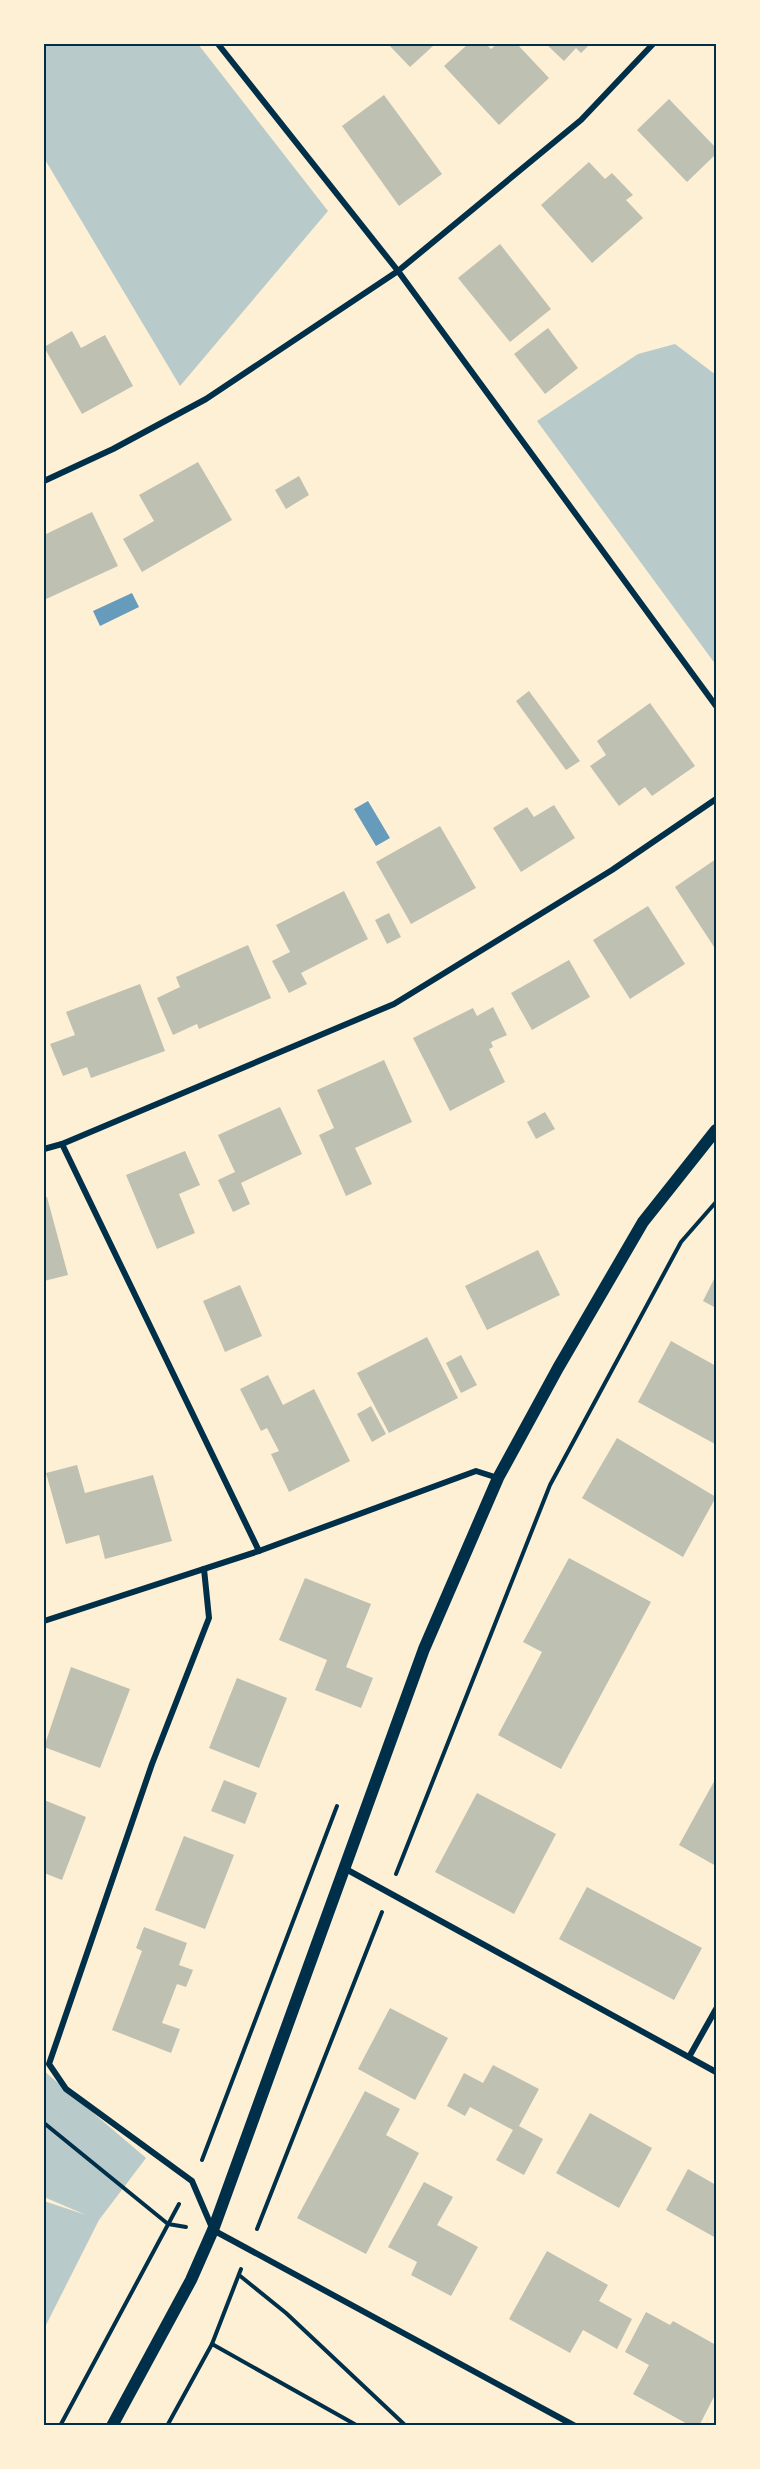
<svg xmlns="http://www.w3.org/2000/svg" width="760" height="2469" viewBox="0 0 760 2469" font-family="'Libre Baskerville',serif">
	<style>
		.green { fill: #b9caca }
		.water { fill: #669bbc }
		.building { fill: #bec0b2 }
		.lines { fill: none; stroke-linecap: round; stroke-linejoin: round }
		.path { stroke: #003049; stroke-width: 4 }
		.minor { stroke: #003049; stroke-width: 6 }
		.secondary { stroke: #003049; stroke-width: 12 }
		.neatline { fill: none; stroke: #003049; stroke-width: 2 }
	</style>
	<rect width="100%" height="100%" fill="#fdf0d5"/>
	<g class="green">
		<polygon points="44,44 198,44 328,211 180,386 44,158"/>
		<polygon points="675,344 716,375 716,665 537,421 638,354"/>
		<polygon points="44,2071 146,2158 99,2220 44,2329 44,2201 86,2215 44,2197"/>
	</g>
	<g class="water">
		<polygon points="132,593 139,607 100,626 93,611"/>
		<polygon points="368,801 390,838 376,846 354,809"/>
	</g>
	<g class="building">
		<polygon points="388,44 431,44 433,46 410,67"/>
		<polygon points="468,44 486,44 491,49 497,44 517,44 549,78 499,125 444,66"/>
		<polygon points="546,44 590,44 581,53 576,48 564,61"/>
		<polygon points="384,95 442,174 399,206 342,126"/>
		<polygon points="669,99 716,148 716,154 687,182 637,130"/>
		<polygon points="589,162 605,179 612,173 633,195 626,200 643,218 592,263 541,205"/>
		<polygon points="500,244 551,309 510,342 458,278"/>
		<polygon points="548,328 578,368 545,394 514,354"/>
		<polygon points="72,331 81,348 105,335 133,386 82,414 44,347"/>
		<polygon points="198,462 232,520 142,572 123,539 154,521 139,495"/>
		<polygon points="299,476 309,495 286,509 275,490"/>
		<polygon points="92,512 118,566 44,600 44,535"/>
		<polygon points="529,691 580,761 566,770 516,701"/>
		<polygon points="650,703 695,766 652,796 645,787 619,806 590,766 606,755 597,741"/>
		<polygon points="554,805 575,838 521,872 493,828 527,807 534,817"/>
		<polygon points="440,826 476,888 411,924 376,862"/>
		<polygon points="716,859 716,950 675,887"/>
		<polygon points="344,891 368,939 301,973 307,984 289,993 272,961 290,952 276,925"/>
		<polygon points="648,906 685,964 630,999 593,940"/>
		<polygon points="389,913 401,937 387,944 375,920"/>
		<polygon points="248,945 271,998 199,1029 197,1024 173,1035 157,998 180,987 176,977"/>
		<polygon points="569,960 590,997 532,1030 511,993"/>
		<polygon points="140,984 165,1051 91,1078 87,1067 63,1076 50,1044 75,1035 66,1012"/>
		<polygon points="493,1007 507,1035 491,1042 493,1047 489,1049 505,1082 450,1111 413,1038 473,1008 477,1016"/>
		<polygon points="384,1060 412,1122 355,1148 372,1184 346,1196 319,1135 334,1128 317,1090"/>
		<polygon points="280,1107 302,1154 241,1183 250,1204 233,1212 218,1180 235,1172 218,1135"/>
		<polygon points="545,1112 555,1129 536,1139 527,1122"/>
		<polygon points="185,1151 200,1185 179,1194 195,1233 157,1249 126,1175"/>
		<polygon points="47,1197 68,1275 44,1281 44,1198"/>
		<polygon points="538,1250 560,1295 487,1330 465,1286"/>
		<polygon points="716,1275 716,1308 703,1301"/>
		<polygon points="240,1285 262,1336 225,1352 203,1301"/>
		<polygon points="427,1337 458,1398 389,1433 357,1373"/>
		<polygon points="671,1341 716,1366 715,1444 638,1402"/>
		<polygon points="461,1355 477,1385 461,1393 446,1363"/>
		<polygon points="268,1375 283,1405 314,1389 350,1461 289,1492 271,1454 279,1451 267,1428 261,1431 240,1389"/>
		<polygon points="371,1406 386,1434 372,1442 357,1414"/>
		<polygon points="617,1438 716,1497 683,1557 582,1498"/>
		<polygon points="77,1465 85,1493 153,1475 172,1541 105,1559 99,1535 66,1544 46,1473"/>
		<polygon points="569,1558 651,1602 561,1769 498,1735 542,1652 523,1642"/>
		<polygon points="305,1578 371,1604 346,1667 373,1678 361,1708 315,1690 327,1660 279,1640"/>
		<polygon points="71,1667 130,1689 100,1768 44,1747"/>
		<polygon points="237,1678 287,1698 259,1768 209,1748"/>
		<polygon points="716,1778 716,1866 679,1845"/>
		<polygon points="224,1780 257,1793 245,1824 211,1811"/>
		<polygon points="477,1793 556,1834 514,1914 435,1872"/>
		<polygon points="44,1800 86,1817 62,1880 44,1873"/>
		<polygon points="184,1836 234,1855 205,1929 155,1910"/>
		<polygon points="587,1887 702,1948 674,2000 559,1939"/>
		<polygon points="144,1927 187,1943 179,1965 193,1970 186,1987 177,1984 162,2023 180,2029 171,2053 112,2030 142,1951 136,1948"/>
		<polygon points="390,2008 448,2038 415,2100 358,2069"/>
		<polygon points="493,2065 539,2089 519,2126 543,2139 524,2175 496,2160 513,2130 470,2107 465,2116 447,2106 464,2073 483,2083"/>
		<polygon points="365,2091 400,2109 386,2135 419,2153 366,2254 297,2218"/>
		<polygon points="590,2113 652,2148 619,2208 556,2173"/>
		<polygon points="688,2169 716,2185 716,2238 666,2210"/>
		<polygon points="424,2182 453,2197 437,2225 478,2247 451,2296 411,2275 417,2262 388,2247"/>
		<polygon points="547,2251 608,2285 599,2301 632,2319 617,2349 583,2330 570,2353 509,2319"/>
		<polygon points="646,2312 670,2325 673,2321 716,2345 716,2393 699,2426 691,2426 633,2394 649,2365 625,2352"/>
	</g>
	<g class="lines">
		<g class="path">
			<polyline points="396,1874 550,1485 681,1242 716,1202"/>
			<polyline points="44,2123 168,2224 186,2227"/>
			<polyline points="202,2160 337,1806"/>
			<polyline points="257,2229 382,1912"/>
			<polyline points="239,2275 286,2313 406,2426"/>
			<polyline points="212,2344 358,2426"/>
			<polyline points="60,2426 179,2204"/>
			<polyline points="167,2426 212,2344 241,2269"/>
		</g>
		<g class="minor">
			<polyline points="218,44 398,271 716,706"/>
			<polyline points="44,481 113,449 206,399 398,271 581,120 653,44"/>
			<polyline points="62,1144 259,1551"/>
			<polyline points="44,1149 62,1144 394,1004 612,870 716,799"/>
			<polyline points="204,1569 209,1618 152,1764 49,2064 66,2089 192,2181 213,2230 575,2426"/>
			<polyline points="44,1621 259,1551 476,1471 498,1478"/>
			<polyline points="344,1868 716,2072"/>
			<polyline points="689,2057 716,2009"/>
		</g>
		<polyline class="secondary" points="112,2426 191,2280 213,2230 424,1649 498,1478 558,1368 643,1222 716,1130"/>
	</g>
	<rect width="760" height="2469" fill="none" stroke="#fdf0d5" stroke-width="90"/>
	<rect x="45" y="45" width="670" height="2379" class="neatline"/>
</svg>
